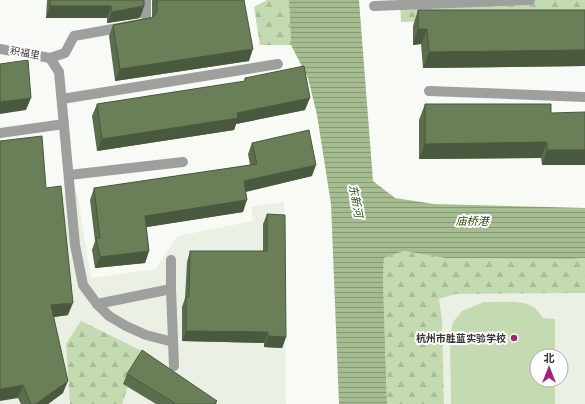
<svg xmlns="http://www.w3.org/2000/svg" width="585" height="404" viewBox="0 0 585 404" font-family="Ubuntu,'Noto Sans SC',sans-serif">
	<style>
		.built { fill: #eaf1e4; fill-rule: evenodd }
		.forest { fill: url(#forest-firs) }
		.pitch { fill: #c4dab1 }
		.water { fill: url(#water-rules) }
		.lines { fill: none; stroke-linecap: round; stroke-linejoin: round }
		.minor { stroke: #9ea09d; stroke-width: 10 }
		.wall { fill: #5b6d4c }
		.shaded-wall { fill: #4a593e }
		.building { fill: #6a7f58; stroke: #4a593e }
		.poi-dot { fill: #9e257e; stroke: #fff; stroke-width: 1.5 }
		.labels { text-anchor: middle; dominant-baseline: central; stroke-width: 4; stroke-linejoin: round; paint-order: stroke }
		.street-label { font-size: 10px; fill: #353634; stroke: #fff }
		.poi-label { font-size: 10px; font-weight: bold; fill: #353634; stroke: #fff; text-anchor: end }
		.water-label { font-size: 11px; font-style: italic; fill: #2e4a0a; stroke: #fff }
	</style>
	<defs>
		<pattern id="forest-firs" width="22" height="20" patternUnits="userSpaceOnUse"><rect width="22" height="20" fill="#c4dab1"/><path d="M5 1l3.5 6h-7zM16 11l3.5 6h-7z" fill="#a9bc99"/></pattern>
		<pattern id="water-rules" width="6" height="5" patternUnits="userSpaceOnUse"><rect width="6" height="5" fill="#a5bc91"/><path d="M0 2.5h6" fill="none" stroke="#879a77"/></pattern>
	</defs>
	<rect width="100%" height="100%" fill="#f8fbf5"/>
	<g class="built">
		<polygon points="77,191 91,278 156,269 177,236 253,221 251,207 284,202 286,404 0,404 0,203"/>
		<path d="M585,293V404H444L442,319L439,299L456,294ZM537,356H561V380H537Z"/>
	</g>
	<g class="forest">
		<polygon points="267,0 289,0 291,45 260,45 254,7"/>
		<polygon points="400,0 585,0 585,17 401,22"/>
		<polygon points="404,251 445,258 572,259 585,258 585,293 456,294 439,299 442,319 444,404 387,404 383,278 384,258"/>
		<polygon points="81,321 140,350 122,404 70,404 66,344"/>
	</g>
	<path class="pitch" d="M484,302C496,302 522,300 532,306C537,309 540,314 543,318L555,319V356H537V380H555V404H451L450,335L453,322L462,311Z"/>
	<polygon class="water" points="289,0 359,0 373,181 395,198 434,204 585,208 585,258 572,259 445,258 404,251 384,258 383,278 387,404 339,404 331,204 317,115 308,78 291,45"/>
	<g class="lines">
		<g class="minor">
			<polyline points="374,6 530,0"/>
			<polyline points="0,49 50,58 65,53 74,36 146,23 146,0"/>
			<polyline points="50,58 59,72 75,245 83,285 97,304 109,316 126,326 146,335 173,342"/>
			<polyline points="429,91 585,97"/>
			<polyline points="62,99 278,64"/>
			<polyline points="0,133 64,124"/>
			<polyline points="69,175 183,162"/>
			<polyline points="171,260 171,289 174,366"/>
			<polyline points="97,304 171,289"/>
		</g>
	</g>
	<g class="wall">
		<polygon points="47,0 144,0 144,6 140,18 107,23 107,18 46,18"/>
		<polygon points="152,0 244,0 249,61 115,81 109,36 113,25 152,17"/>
		<polygon points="418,10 585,10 585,66 423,68 421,44 413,45 413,26"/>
		<polygon points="245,78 305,110 236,124 234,130 97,151 92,116 97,104 244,82"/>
		<polygon points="425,104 551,113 585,165 542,165 541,158 419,159 419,120"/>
		<polygon points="252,143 312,176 246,192 243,212 146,227 149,251 145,263 95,268 92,250 95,241 90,200 94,188 250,165 248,154"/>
		<polygon points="46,188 68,315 54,317 63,393 48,404 21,404 18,398"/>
		<polygon points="267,214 286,337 282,348 264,347 264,343 182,341 182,307 185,298 187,262 190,251 263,251 263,224"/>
		<polygon points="127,374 217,401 216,404 156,404 123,384"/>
	</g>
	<g class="shaded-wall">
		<polygon points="50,6 111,6 107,18 46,18"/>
		<polygon points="144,6 140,18 107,23 112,12"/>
		<polygon points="418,29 427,29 421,44 413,45"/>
		<polygon points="253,49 249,61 115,81 120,69"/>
		<polygon points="585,50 585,66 423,68 429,52"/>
		<polygon points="31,98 26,110 0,114 0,102"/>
		<polygon points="310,98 305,110 236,124 234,130 97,151 102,139"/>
		<polygon points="547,142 541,158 419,159 425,144"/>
		<polygon points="547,150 585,150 585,165 542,165"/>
		<polygon points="316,165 312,176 240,193 244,181"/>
		<polygon points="247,200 243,212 141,228 145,216"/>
		<polygon points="149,251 145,263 95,268 100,257"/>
		<polygon points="73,303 68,315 47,318 51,305"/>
		<polygon points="186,331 268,332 264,343 182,341"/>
		<polygon points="268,336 286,337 282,348 264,347"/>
		<polygon points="68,381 63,393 48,404 36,404"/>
		<polygon points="23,385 18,398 0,401 0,389"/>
	</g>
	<g class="building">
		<polygon points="50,0 144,0 144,6 112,12 111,6 50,6"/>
		<polygon points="157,0 244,0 253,49 120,69 113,25 151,18 154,16 157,11"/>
		<polygon points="418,10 585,10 585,50 429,52 427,29 418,29"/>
		<polygon points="28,60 31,98 0,102 0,64"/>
		<polygon points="304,66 310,98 237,113 238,118 102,139 97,104 245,81 245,78"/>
		<polygon points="425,104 551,104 551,113 585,112 585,150 547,150 547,142 425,144"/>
		<polygon points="309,130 316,165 244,181 247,200 145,216 149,251 100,257 96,238 100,238 94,188 257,164 252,143"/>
		<polygon points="42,136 46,188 61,186 73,303 51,305 68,381 36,404 31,404 23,385 0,389 0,141"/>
		<polygon points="267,214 285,215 286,337 268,336 268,332 186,331 186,297 189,297 190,251 267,251"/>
		<polygon points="142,350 217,401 214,404 176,404 127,374"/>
	</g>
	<circle class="poi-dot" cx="514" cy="338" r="4"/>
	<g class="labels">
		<g class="street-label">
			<text transform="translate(25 53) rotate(10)">积福里</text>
		</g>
		<g class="poi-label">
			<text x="506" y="338">杭州市胜蓝实验学校</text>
		</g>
		<g class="water-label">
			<text transform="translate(356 201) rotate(79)">东新河</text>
			<text transform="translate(472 221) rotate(1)">庙桥港</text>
		</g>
	</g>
	<g transform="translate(549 368)"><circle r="19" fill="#ffffff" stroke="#aeafae"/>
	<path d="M0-3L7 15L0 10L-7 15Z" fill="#9e257e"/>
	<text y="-6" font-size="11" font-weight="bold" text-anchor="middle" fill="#353634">北</text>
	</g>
</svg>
